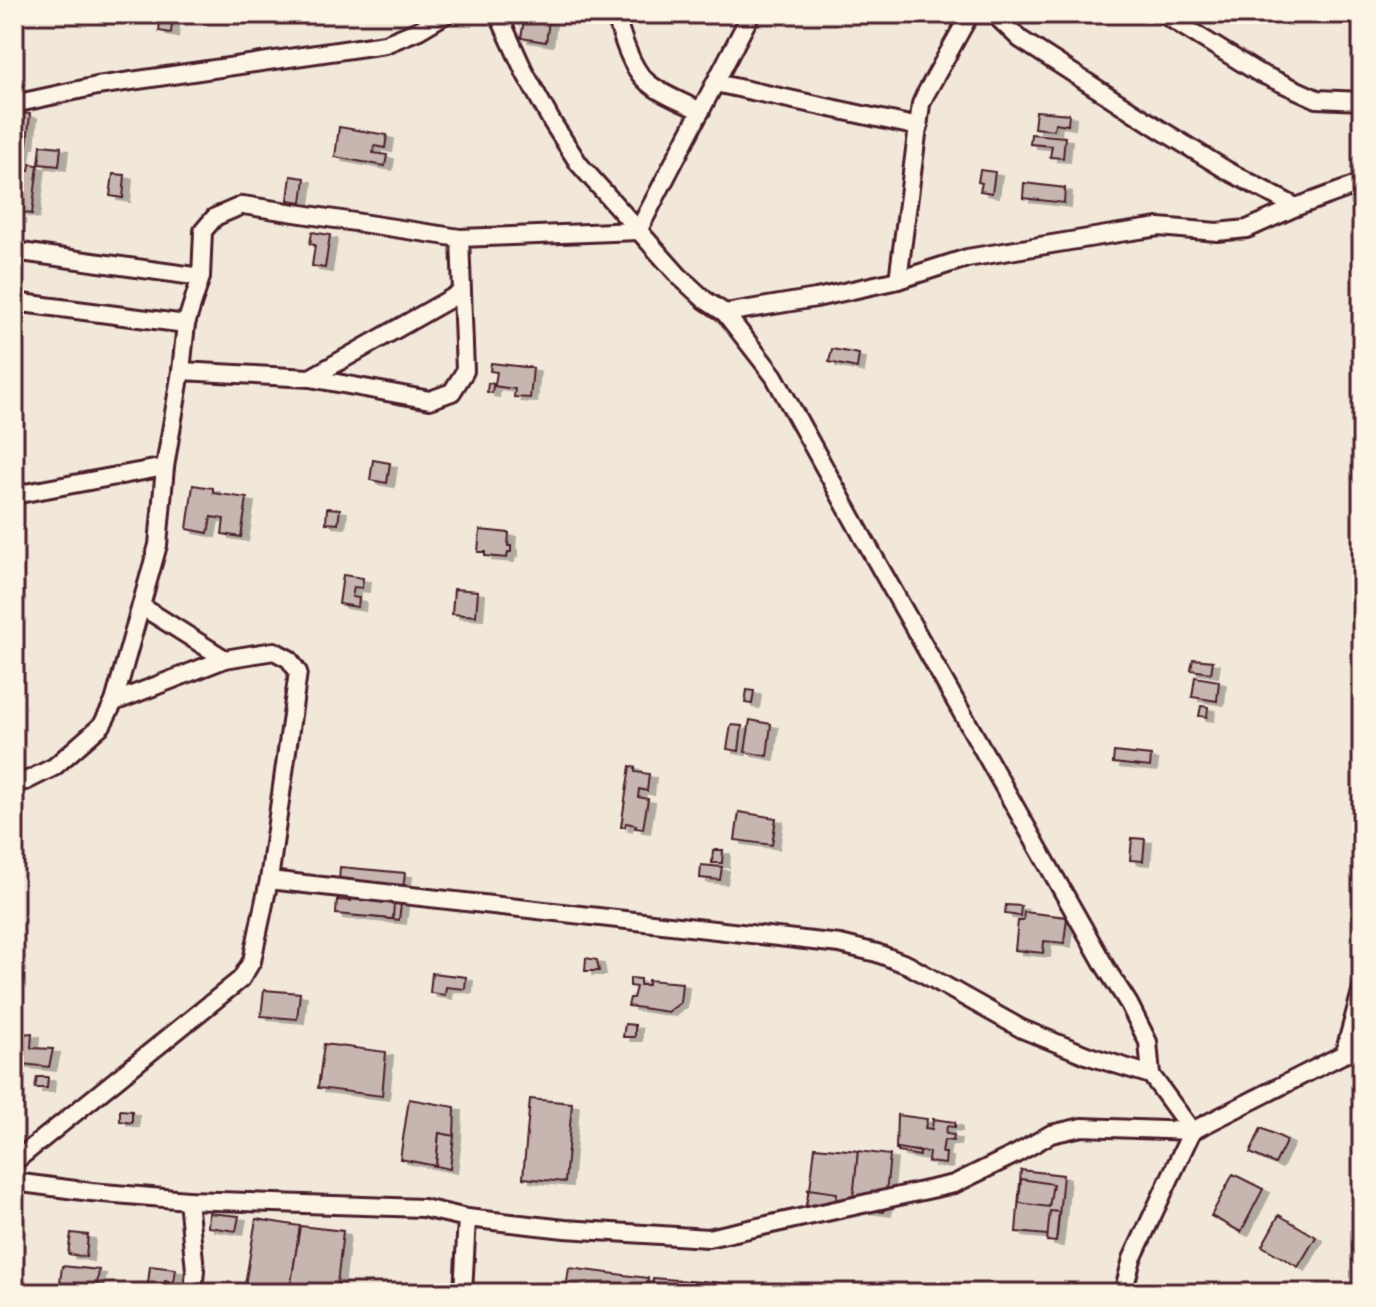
<svg xmlns="http://www.w3.org/2000/svg" width="1376" height="1307" viewBox="0 0 1376 1307" font-family="Dekko,sans-serif">
	<style>
		.building { fill: #c7b6af; stroke: #4a1f2b; stroke-width: 2; filter: url(#shadow) }
		.lines { fill: none; stroke-linecap: round; stroke-linejoin: round }
		.minor-casing { stroke: #4a1f2b; stroke-width: 22 }
		.minor { stroke: #fcf5e5; stroke-width: 16 }
	</style>
	<defs>
		<filter id="shadow"><feDropShadow dx="7" dy="4" stdDeviation="0" flood-color="#0004"/></filter>
	</defs>
	<rect width="100%" height="100%" fill="#f1e8da"/>
	<filter id="ink" filterUnits="userSpaceOnUse"><feTurbulence type="fractalNoise" baseFrequency=".0125" numOctaves="2"/><feDisplacementMap in="SourceGraphic" scale="16" xChannelSelector="R" yChannelSelector="G"/><feConvolveMatrix kernelMatrix="1 2 1 2 8 2 1 2 1" color-interpolation-filters="sRGB"/></filter>
	<g filter="url(#ink)">
		<g class="building">
			<polygon points="161,14 173,14 171,33 159,31"/>
			<polygon points="525,14 550,14 546,42 521,38"/>
			<polygon points="1036,111 1069,114 1068,125 1055,123 1054,130 1034,128"/>
			<polygon points="14,112 30,114 27,144 24,144 22,159 14,158"/>
			<polygon points="339,127 387,135 385,148 374,146 373,153 387,155 385,166 335,157"/>
			<polygon points="1031,134 1065,137 1063,158 1050,157 1052,146 1030,144"/>
			<polygon points="41,145 61,147 59,166 39,164"/>
			<polygon points="30,164 38,165 32,214 21,212 25,171 29,171"/>
			<polygon points="980,170 995,172 992,193 980,191 982,183 978,182"/>
			<polygon points="113,174 125,175 123,198 110,196"/>
			<polygon points="291,176 305,178 302,202 288,200"/>
			<polygon points="1024,183 1065,188 1064,203 1023,198"/>
			<polygon points="312,232 330,235 325,268 312,266 315,245 310,244"/>
			<polygon points="832,349 859,354 857,368 829,362"/>
			<polygon points="491,363 533,368 530,398 514,397 515,389 493,386 492,393 487,392 488,383 495,384 497,372 490,371"/>
			<polygon points="373,460 390,463 387,483 370,480"/>
			<polygon points="193,485 213,488 213,493 247,498 241,537 222,534 224,519 211,517 208,533 187,529"/>
			<polygon points="327,508 340,509 338,524 326,523"/>
			<polygon points="480,530 509,533 508,546 511,546 511,552 508,552 507,558 485,556 485,552 478,552"/>
			<polygon points="343,575 363,578 362,588 354,587 352,597 359,598 358,607 339,604"/>
			<polygon points="454,589 478,591 476,616 452,614"/>
			<polygon points="1193,659 1213,661 1211,673 1191,670"/>
			<polygon points="1195,677 1219,681 1217,701 1192,697"/>
			<polygon points="747,690 754,691 752,704 745,703"/>
			<polygon points="1201,706 1208,707 1207,717 1199,716"/>
			<polygon points="750,720 771,724 767,756 745,752"/>
			<polygon points="731,725 742,726 739,751 727,749"/>
			<polygon points="1114,752 1151,756 1150,767 1113,763"/>
			<polygon points="630,766 635,767 635,772 649,774 647,791 639,789 638,797 648,799 643,829 635,828 636,825 626,823 625,827 621,827"/>
			<polygon points="739,812 776,818 772,845 735,840"/>
			<polygon points="1132,838 1145,839 1143,861 1130,860"/>
			<polygon points="713,850 723,850 722,863 712,863"/>
			<polygon points="701,865 722,867 720,880 700,878"/>
			<polygon points="340,867 405,873 399,920 337,913"/>
			<polygon points="352,884 395,886 393,919 336,914 337,900 351,901"/>
			<polygon points="1006,905 1021,906 1020,916 1005,914"/>
			<polygon points="1024,912 1067,917 1064,943 1044,941 1043,953 1015,950 1018,921 1023,921"/>
			<polygon points="586,958 597,960 599,971 585,971"/>
			<polygon points="432,973 466,977 465,989 446,987 445,995 430,993"/>
			<polygon points="630,978 640,979 640,985 648,985 648,980 682,983 680,1003 668,1012 628,1006 630,998 633,998 636,987 630,986"/>
			<polygon points="264,990 300,993 297,1019 261,1016"/>
			<polygon points="625,1024 635,1025 635,1037 623,1037"/>
			<polygon points="32,1033 31,1048 53,1049 49,1067 14,1063 16,1046 19,1046 20,1034"/>
			<polygon points="324,1044 386,1052 382,1096 318,1088"/>
			<polygon points="37,1077 48,1077 47,1088 35,1088"/>
			<polygon points="409,1099 455,1107 454,1136 439,1133 436,1166 400,1159"/>
			<polygon points="530,1099 572,1103 565,1182 523,1178"/>
			<polygon points="120,1110 132,1111 132,1123 120,1121"/>
			<polygon points="897,1115 927,1119 925,1128 932,1129 933,1119 955,1122 955,1127 947,1126 946,1134 954,1135 953,1141 944,1140 942,1153 946,1153 945,1164 928,1162 929,1152 896,1149"/>
			<polygon points="1261,1128 1287,1140 1275,1164 1250,1153"/>
			<polygon points="439,1133 454,1136 450,1169 436,1166"/>
			<polygon points="815,1147 858,1151 853,1212 806,1206 807,1200 813,1201 814,1195 808,1194 808,1189 810,1189"/>
			<polygon points="898,1148 920,1152 920,1156 898,1152"/>
			<polygon points="858,1151 890,1155 884,1212 852,1208"/>
			<polygon points="1021,1170 1063,1175 1057,1236 1016,1232"/>
			<polygon points="1233,1174 1263,1189 1241,1232 1211,1216"/>
			<polygon points="1021,1179 1053,1184 1049,1207 1019,1203"/>
			<polygon points="809,1189 837,1193 835,1210 806,1206"/>
			<polygon points="1362,1200 1362,1245 1355,1244"/>
			<polygon points="1050,1211 1059,1212 1056,1242 1047,1241"/>
			<polygon points="209,1213 239,1216 236,1231 208,1227"/>
			<polygon points="1279,1215 1316,1237 1298,1267 1262,1246"/>
			<polygon points="256,1219 300,1226 290,1292 245,1285"/>
			<polygon points="300,1226 343,1231 336,1293 313,1293 290,1290"/>
			<polygon points="71,1233 88,1235 86,1257 68,1254"/>
			<polygon points="62,1266 99,1270 96,1293 59,1292"/>
			<polygon points="150,1266 176,1269 174,1282 165,1281 165,1288 173,1288 173,1293 147,1293"/>
			<polygon points="569,1268 648,1278 646,1293 597,1293 566,1289"/>
			<polygon points="653,1278 701,1282 699,1293 652,1293"/>
			<polygon points="703,1281 776,1290 783,1293 702,1293"/>
		</g>
		<g class="lines">
			<g class="minor-casing">
				<g id="minor">
					<polyline points="498,14 525,73 552,122 579,164 680,277 705,300 725,313 774,376 865,541 1106,968 1129,1004 1148,1042 1151,1075 1192,1131"/>
					<path d="M615,14C621,33 630,65 644,79C656,92 684,103 701,111"/>
					<polyline points="994,14 1020,39 1158,128 1228,171 1296,207"/>
					<polyline points="1163,14 1257,72 1317,99 1362,101"/>
					<polyline points="715,83 919,127"/>
					<polyline points="14,104 97,86 385,44 419,30 446,14"/>
					<polyline points="14,251 201,277"/>
					<polyline points="898,280 921,104 925,95 970,14"/>
					<polyline points="14,302 186,324"/>
					<polyline points="725,313 816,298 898,280 967,258 1119,233 1159,227 1217,232 1247,229 1296,207 1362,183"/>
					<polyline points="181,371 310,378 430,400 452,392 465,371 460,238 638,231 751,14"/>
					<polyline points="310,378 462,292"/>
					<polyline points="14,495 165,467 181,371 186,324 201,277 203,231 215,217 243,205 460,238"/>
					<polyline points="141,606 225,659"/>
					<polyline points="14,779 26,781 54,767 102,725 114,702 158,545 165,467"/>
					<polyline points="269,880 840,944 877,953 908,965 1022,1029 1089,1056 1151,1075"/>
					<polyline points="1344,1054 1362,988"/>
					<polyline points="14,1162 241,979 252,961 269,880 298,672 289,659 274,651 225,659 114,702"/>
					<polyline points="14,1182 91,1192 188,1200 423,1208 467,1218"/>
					<polyline points="188,1200 195,1270 193,1293"/>
					<polyline points="463,1293 467,1218 565,1229 708,1238 954,1184 1016,1154 1051,1134 1082,1127 1192,1131 1344,1054 1362,1048"/>
					<polyline points="1123,1293 1132,1259 1192,1131"/>
				</g>
			</g>
			<use href="#minor" class="minor"/>
		</g>
	</g>
	<rect width="1376" height="1307" fill="none" stroke="#fcf5e5" stroke-width="48"/>
	<rect x="24" y="24" width="1328" height="1259" fill="none" stroke="#4a1f2b" stroke-width="3" filter="url(#ink)"/>
</svg>
